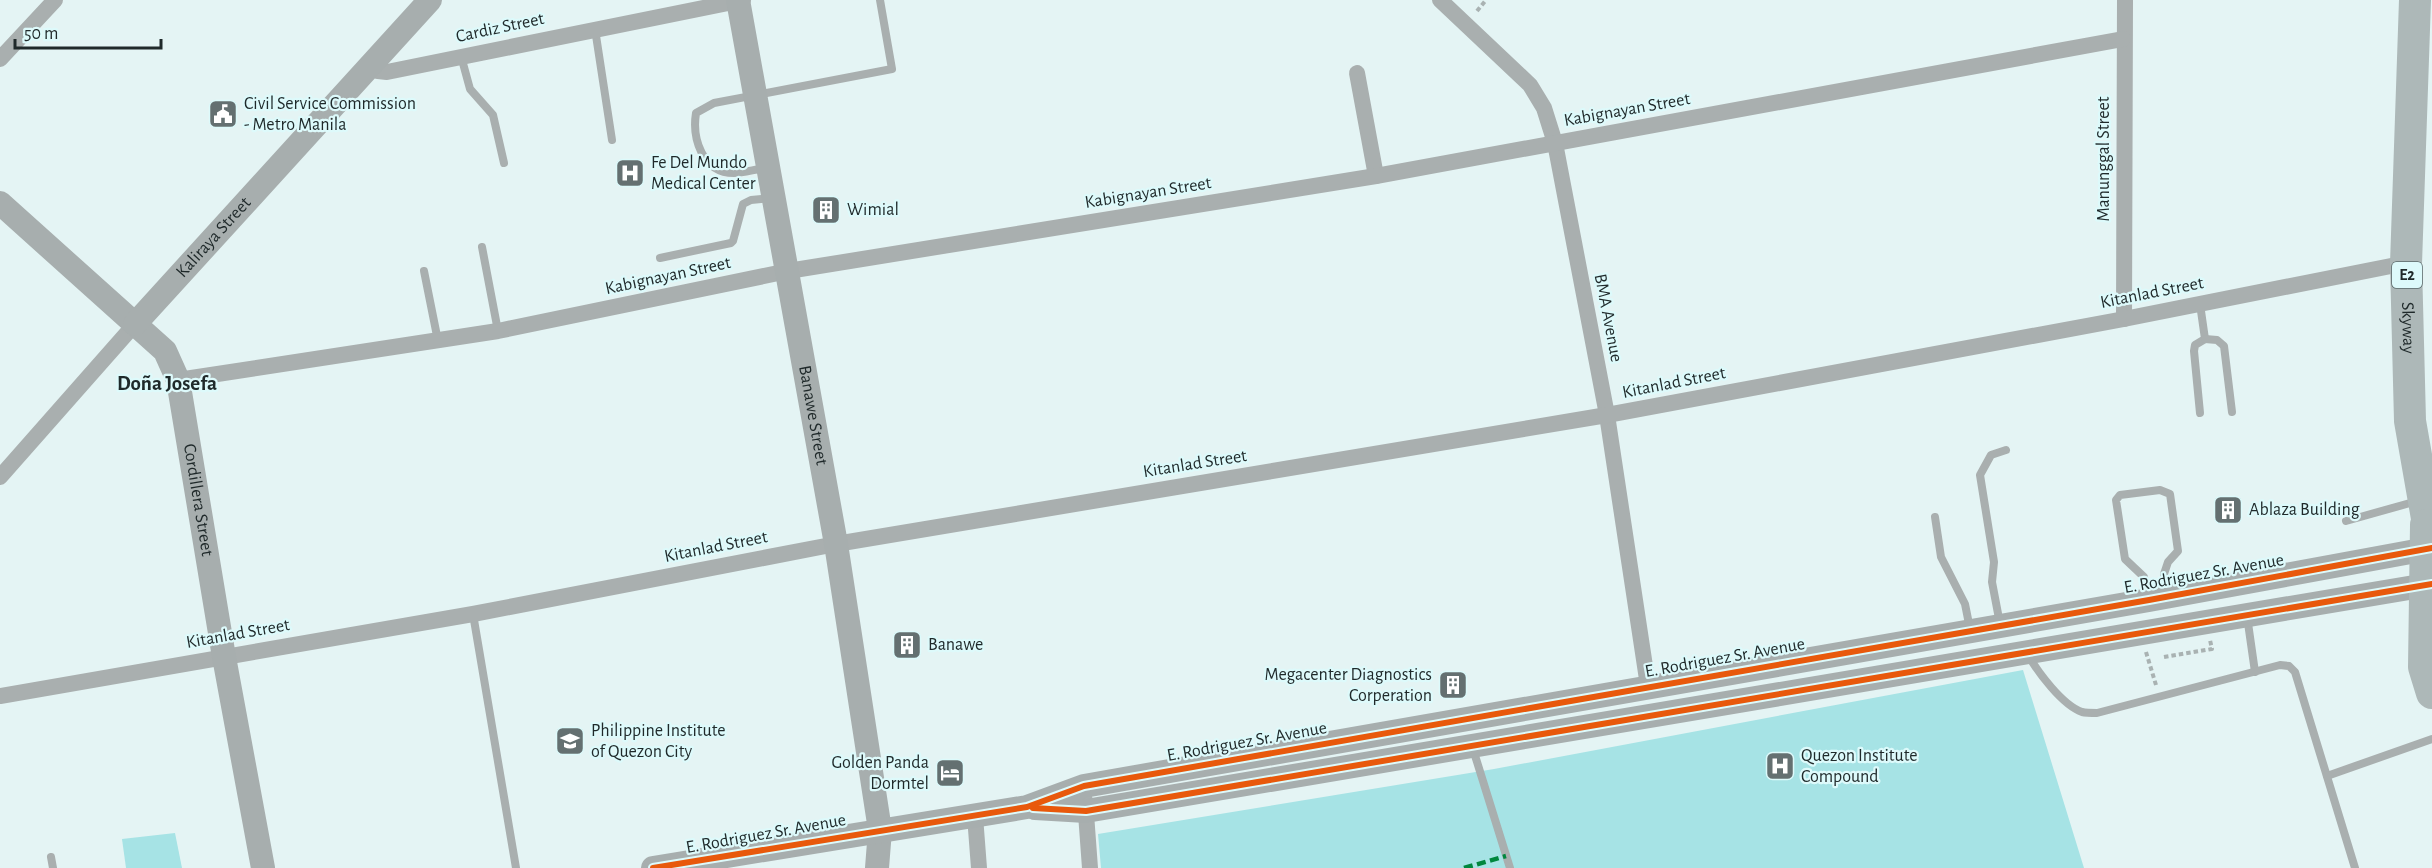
<svg xmlns="http://www.w3.org/2000/svg" width="2432" height="868" viewBox="0 0 2432 868" font-family="'Alegreya Sans',sans-serif">
	<style>
		.green { fill: #a6e3e5 }
		.lines { fill: none; stroke-linecap: round; stroke-linejoin: round }
		.path { stroke: #a9b2b2; stroke-width: 4; stroke-dasharray: 4.5 3; stroke-linecap: butt }
		.lane { stroke: #a9afaf; stroke-width: 8 }
		.street { stroke: #a9afaf; stroke-width: 16 }
		.secondary { stroke: #a7aeae; stroke-width: 24 }
		.highway { stroke: #adb8b8; stroke-width: 32 }
		.quiet { stroke: #00873e; stroke-width: 4.5; stroke-dasharray: 9 4.5; stroke-linecap: butt }
		.cycleway-casing { stroke: #ddfafb; stroke-width: 10 }
		.cycleway { stroke: #e8590c; stroke-width: 6 }
		.labels { text-anchor: middle; dominant-baseline: central; stroke-width: 4.5; stroke-linejoin: round; paint-order: stroke }
		.shield { fill: #ddfafb; stroke: #586869; stroke-width: 1.5 }
		.shield-label { font-size: 16px; font-weight: bold; fill: #1f292a }
		.street-label { font-size: 18px; fill: #1f292a; stroke: #ddfafb }
		.poi-label { font-size: 18px; fill: #1f292a; stroke: #ddfafb; text-anchor: start }
		.quarter-label { font-size: 21px; font-weight: bold; fill: #1f292a; stroke: #ddfafb }
	</style>
	<rect width="100%" height="100%" fill="#e4f4f4"/>
	<g class="green">
		<polygon points="2023,670 2084,868 1101,868 1098,834 1494,769"/>
		<polygon points="175,833 182,868 126,868 122,839"/>
	</g>
	<g class="lines">
		<g class="path">
			<polyline points="1477,11 1486,0"/>
			<polyline points="2146,652 2156,685"/>
			<polyline points="2164,657 2212,649 2210,640"/>
		</g>
		<g class="lane">
			<polyline points="595,29 612,140"/>
			<polyline points="461,56 470,89 493,115 504,163"/>
			<path d="M767,168C756,169 744,173 734,173C702,173 692,138 696,113L714,103L892,69L880,0"/>
			<polyline points="482,247 498,331"/>
			<polyline points="660,258 731,243 733,241 743,204 751,200 771,198"/>
			<polyline points="424,271 438,341"/>
			<polyline points="2200,304 2205,339 2195,345 2194,351 2200,413"/>
			<polyline points="2205,339 2217,340 2224,346 2232,412"/>
			<polyline points="1935,517 1941,557 1965,604 1970,629"/>
			<polyline points="2346,521 2410,503"/>
			<polyline points="2148,599 2144,577 2125,559 2116,500 2120,495 2160,490 2170,494 2178,551 2168,562 2164,574 2166,594"/>
			<polyline points="473,614 516,868"/>
			<polyline points="2247,616 2255,672"/>
			<polyline points="2000,624 1992,582 1994,562 1980,475 1991,455 2006,450"/>
			<path d="M2028,655C2038,672 2062,705 2082,712C2086,713 2092,713 2097,713L2280,665L2289,666L2295,672L2355,868"/>
			<polyline points="1473,749 1510,868"/>
			<polyline points="2327,776 2432,739"/>
			<polyline points="51,857 53,868"/>
		</g>
		<g class="street">
			<polyline points="1440,0 1530,85 1544,108 1555,143 1607,415 1648,686"/>
			<polyline points="0,59 55,0"/>
			<polyline points="371,67 378,71 387,72 743,0"/>
			<polyline points="1357,73 1376,176"/>
			<polyline points="2124,319 2125,0"/>
			<polyline points="178,380 498,331 788,271 1376,176 2123,39"/>
			<polyline points="0,477 135,324"/>
			<polyline points="0,696 473,614 836,544 1607,415 2124,319 2396,265"/>
			<polyline points="1085,800 1090,868"/>
			<polyline points="975,816 979,868"/>
		</g>
		<g class="secondary">
			<path id="s1" d="M738,0L836,544L880,830L877,868"/>
			<path id="s2" d="M0,203L165,351L178,380L224,657L263,868"/>
			<path id="s3" d="M135,324L430,0"/>
			<polyline points="1035,808 1086,811 2432,584"/>
			<polyline points="653,868 1027,807 1084,786 2149,600 2432,548"/>
		</g>
		<g class="highway">
			<path id="s4" d="M2415,0L2406,264L2410,421L2432,547"/>
			<polyline points="2426,525 2424,667 2432,693"/>
		</g>
		<polyline class="quiet" points="1464,868 1506,856"/>
		<g class="cycleway-casing">
			<g id="cycleway">
				<polyline points="1033,808 1086,811 2432,584"/>
				<polyline points="653,868 1027,807 1084,786 2149,600 2432,548"/>
			</g>
		</g>
		<use href="#cycleway" class="cycleway"/>
	</g>
	<defs>
		<g id="civic-square" transform="scale(1.5)"><rect x="-9" y="-9" width="18" height="18" rx="4" fill="#647071" stroke="#ddfafb"/><path d="M-.6-6.5H3V-4.5H.6V-3L4-1V1h2V6H-6V1h2V-1L-.6-3ZM-1.2 2.5V6h2.4V2.5Z" fill="#fff"/></g>
		<g id="hospital-square" transform="scale(1.5)"><rect x="-9" y="-9" width="18" height="18" rx="4" fill="#647071" stroke="#ddfafb"/><path d="M-5-5h3v3.5h4V-5h3V5h-3V1.5h-4V5h-3Z" fill="#fff"/></g>
		<g id="building-square" transform="scale(1.5)"><rect x="-9" y="-9" width="18" height="18" rx="4" fill="#647071" stroke="#ddfafb"/><path d="M-4-6H4V6H1V3H-1V6H-4ZM-2.5-4.3h1.7v1.8h-1.7ZM.8-4.3h1.7v1.8H.8ZM-2.5-1h1.7V.8h-1.7ZM.8-1h1.7V.8H.8Z" fill="#fff"/></g>
		<g id="school-square" transform="scale(1.5)"><rect x="-9" y="-9" width="18" height="18" rx="4" fill="#647071" stroke="#ddfafb"/><path d="M0-5L7-2L0 1L-7-2ZM-4 1L0 2.5L4 1V4Q0 6-4 4Z" fill="#fff"/></g>
		<g id="hotel-square" transform="scale(1.5)"><rect x="-9" y="-9" width="18" height="18" rx="4" fill="#647071" stroke="#ddfafb"/><path d="M-6-4.5h1.5V1H6V5H4.5V3h-9V5H-6ZM-4 0a1.8 1.8 0 1 1 3.6 0ZM.5 0V-2.5h3Q6-2.5 6 0Z" fill="#fff"/></g>
	</defs>
	<g fill-rule="evenodd">
		<use href="#civic-square" x="223" y="114"/>
		<use href="#hospital-square" x="630" y="173"/>
		<use href="#building-square" x="826" y="210"/>
		<use href="#building-square" x="2228" y="510"/>
		<use href="#building-square" x="907" y="645"/>
		<use href="#building-square" x="1453" y="685"/>
		<use href="#school-square" x="570" y="741"/>
		<use href="#hospital-square" x="1780" y="766"/>
		<use href="#hotel-square" x="950" y="773"/>
	</g>
	<g class="labels">
		<rect class="shield" x="2392" y="262" width="30" height="26" rx="4.5"/>
		<g class="shield-label">
			<text x="2407" y="275">E2</text>
		</g>
		<g class="street-label">
			<text transform="translate(500 28) rotate(-12)">Cardiz Street</text>
			<text transform="translate(1627 110) rotate(-10)">Kabignayan Street</text>
			<text transform="translate(2104 159) rotate(-90)">Manunggal Street</text>
			<text transform="translate(1148 193) rotate(-9)">Kabignayan Street</text>
			<text stroke="none"><textPath href="#s3" startOffset="117">Kaliraya Street</textPath></text>
			<text transform="translate(668 276) rotate(-12)">Kabignayan Street</text>
			<text transform="translate(2152 293) rotate(-11)">Kitanlad Street</text>
			<text transform="translate(1608 318) rotate(79)">BMA Avenue</text>
			<text stroke="none"><textPath href="#s4" startOffset="328">Skyway</textPath></text>
			<text transform="translate(1674 383) rotate(-11)">Kitanlad Street</text>
			<text stroke="none"><textPath href="#s1" startOffset="422">Banawe Street</textPath></text>
			<text transform="translate(1195 464) rotate(-9)">Kitanlad Street</text>
			<text stroke="none"><textPath href="#s2" startOffset="375">Cordillera Street</textPath></text>
			<text transform="translate(716 547) rotate(-11)">Kitanlad Street</text>
			<text transform="translate(2204 574) rotate(-10)">E. Rodriguez Sr. Avenue</text>
			<text transform="translate(238 634) rotate(-10)">Kitanlad Street</text>
			<text transform="translate(1725 658) rotate(-10)">E. Rodriguez Sr. Avenue</text>
			<text transform="translate(1247 742) rotate(-10)">E. Rodriguez Sr. Avenue</text>
			<text transform="translate(766 834) rotate(-10)">E. Rodriguez Sr. Avenue</text>
		</g>
		<g class="poi-label">
			<text x="244" y="104">Civil Service Commission<tspan x="244" dy="21">- Metro Manila</tspan></text>
			<text x="651" y="163">Fe Del Mundo<tspan x="651" dy="21">Medical Center</tspan></text>
			<text x="847" y="210">Wimial</text>
			<text x="2249" y="510">Ablaza Building</text>
			<text x="928" y="645">Banawe</text>
			<text x="1432" y="675" text-anchor="end">Megacenter Diagnostics<tspan x="1432" dy="21">Corperation</tspan></text>
			<text x="591" y="731">Philippine Institute<tspan x="591" dy="21">of Quezon City</tspan></text>
			<text x="1801" y="756">Quezon Institute<tspan x="1801" dy="21">Compound</tspan></text>
			<text x="929" y="763" text-anchor="end">Golden Panda<tspan x="929" dy="21">Dormtel</tspan></text>
		</g>
		<g class="quarter-label">
			<text x="167" y="383">Doña Josefa</text>
		</g>
	</g>
	<path d="M15 39v9h146v-9" fill="none" stroke="#1f292a" stroke-width="3"/>
	<text x="24" y="39" font-size="18" fill="#1f292a" stroke="#ddfafb" stroke-width="4.5" paint-order="stroke">50 m</text>
</svg>
